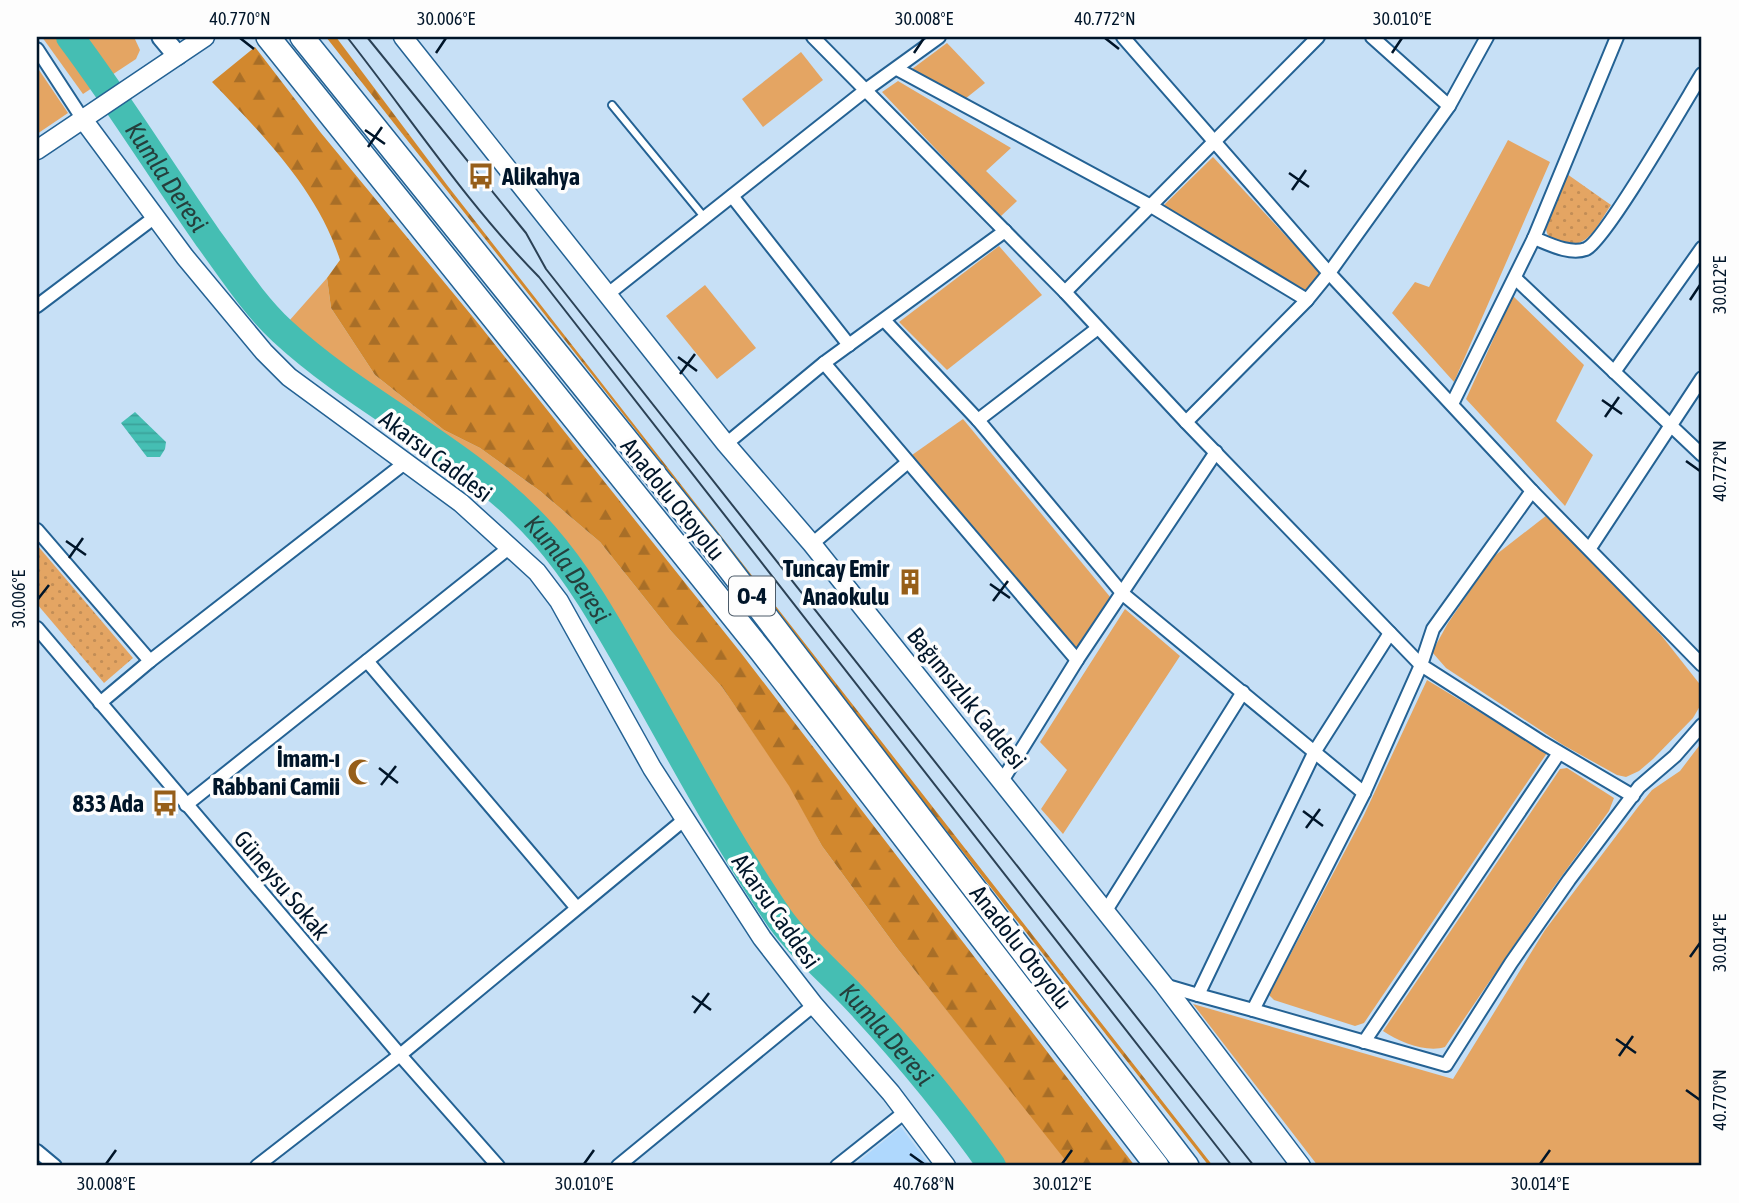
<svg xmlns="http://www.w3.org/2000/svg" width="1739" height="1203" viewBox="0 0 1739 1203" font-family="'Asap Condensed',sans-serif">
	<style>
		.built { fill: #afd8fd }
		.grass { fill: #e4a563 }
		.forest { fill: url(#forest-firs) }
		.park { fill: url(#park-dots) }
		.water { fill: url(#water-rules) }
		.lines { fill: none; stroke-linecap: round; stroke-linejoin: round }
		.river { stroke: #45beb3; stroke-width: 28 }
		.lane-casing { stroke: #246294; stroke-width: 10 }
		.street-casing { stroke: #246294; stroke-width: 16 }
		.secondary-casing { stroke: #246294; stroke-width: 21 }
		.primary-casing { stroke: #246294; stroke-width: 23 }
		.highway-casing { stroke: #246294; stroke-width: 26 }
		.lane { stroke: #fff; stroke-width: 6 }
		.street { stroke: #fff; stroke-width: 12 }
		.secondary { stroke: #fff; stroke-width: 18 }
		.primary { stroke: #fff; stroke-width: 19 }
		.highway { stroke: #fff; stroke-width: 23 }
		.tram { stroke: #2b4155; stroke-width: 2 }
		.ticks { fill: none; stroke: #001529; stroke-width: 2.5 }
		.labels { text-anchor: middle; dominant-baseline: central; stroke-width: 7; stroke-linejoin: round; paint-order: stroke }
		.shield { fill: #fdfdfd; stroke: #4c5b69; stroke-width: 2 }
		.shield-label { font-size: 23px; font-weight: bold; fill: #001529 }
		.poi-label { font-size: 24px; font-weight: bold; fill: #001529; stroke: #fdfdfd; text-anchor: end }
		.street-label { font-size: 24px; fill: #001529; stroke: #fdfdfd }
		.water-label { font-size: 26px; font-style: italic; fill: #253f3c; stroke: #fdfdfd }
		.neatline { fill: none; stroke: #001529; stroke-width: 2.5 }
		.ticks-label { font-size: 18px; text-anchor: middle; fill: #001529 }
	</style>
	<defs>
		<pattern id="forest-firs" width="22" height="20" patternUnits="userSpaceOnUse" patternTransform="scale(1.75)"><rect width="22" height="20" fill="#d2882e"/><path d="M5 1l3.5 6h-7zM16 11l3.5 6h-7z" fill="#a86e27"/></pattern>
		<pattern id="park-dots" width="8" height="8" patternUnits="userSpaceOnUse" patternTransform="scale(1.75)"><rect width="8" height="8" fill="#e4a563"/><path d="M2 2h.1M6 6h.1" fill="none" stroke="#c28d56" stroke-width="1.8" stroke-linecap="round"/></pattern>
		<pattern id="water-rules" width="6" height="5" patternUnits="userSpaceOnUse" patternTransform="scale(1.75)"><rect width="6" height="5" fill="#45beb3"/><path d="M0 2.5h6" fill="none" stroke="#3ba29a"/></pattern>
	</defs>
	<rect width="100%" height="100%" fill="#c7e0f6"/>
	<polygon class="built" points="901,1127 930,1166 853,1166"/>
	<g class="grass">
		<polygon points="42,37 134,37 140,50 136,59 83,94"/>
		<polygon points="947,43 985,83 965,99 912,69"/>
		<polygon points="801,52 823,80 763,127 742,99"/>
		<polygon points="37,67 68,113 37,134"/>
		<polygon points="898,81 1011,148 986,171 1017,201 1000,217 882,92"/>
		<polygon points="1508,140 1550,162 1454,382 1392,313 1415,282 1429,287"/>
		<polygon points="1213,157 1321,274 1304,291 1163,206"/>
		<polygon points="999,246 1042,295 947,370 899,322"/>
		<path d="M327,278L331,308L375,375L444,430L480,448L540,491L600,542L671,631L722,687L790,786L822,846L897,948L1071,1166H1004C956,1103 905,1042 852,983C828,958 803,935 782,909L579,565L548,525L485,466L313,346L289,321Z"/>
		<polygon points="705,285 756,348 717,379 666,316"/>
		<polygon points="1513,296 1584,365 1556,421 1593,455 1565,506 1466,399"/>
		<polygon points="963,419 1111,598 1075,651 912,455"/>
		<polygon points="1547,515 1661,635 1702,687 1700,706 1693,718 1653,759 1639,771 1626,777 1617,775 1563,745 1446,668 1432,652 1448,623 1493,557"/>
		<polygon points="1125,609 1180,656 1063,834 1041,809 1067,770 1040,742"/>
		<polygon points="1427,680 1547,753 1364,1023 1355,1026 1274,1000 1269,995 1364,815"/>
		<polygon points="1702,742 1702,1166 1318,1166 1193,1004 1453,1079 1545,930 1638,807 1652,790 1680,771"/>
		<path d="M1567,768L1614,798L1609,811L1548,895L1445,1047C1427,1053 1399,1042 1383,1031L1552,781L1560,769Z"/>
	</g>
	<g class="forest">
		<polygon points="326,37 336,37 447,185 1213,1166 1209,1166 808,654 712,527"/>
		<path d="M255,47L321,133L477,322L741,653L1135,1166H1070L897,948L822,846L789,786L722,687L671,631L600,542L540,491L480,448L444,430L375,375L331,308L327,278L340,260C318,190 262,134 212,82Z"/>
	</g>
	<g class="park">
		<path d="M1567,174L1611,205C1598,224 1588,251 1561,243C1552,241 1548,239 1546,229Z"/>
		<polygon points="37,545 133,658 104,683 37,604"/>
	</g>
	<polygon class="water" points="135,412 166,442 165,449 160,457 147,457 121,423"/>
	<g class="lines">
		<path class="river" id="s1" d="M70,37C119,102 161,171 208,238C231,269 253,304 282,331C364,407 469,450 544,535C581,577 609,628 637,677C683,758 727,842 780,919C803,951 835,976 861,1005C908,1056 952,1109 992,1166"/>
		<g class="lane-casing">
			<polyline id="lane" points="612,105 705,218"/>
		</g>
		<g class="street-casing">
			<g id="street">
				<polyline points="813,37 1065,292 1186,422 1421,665 1543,743 1633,796"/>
				<polyline points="1123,37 1329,273 1532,491 1702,665"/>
				<polyline points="1372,37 1449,106"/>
				<polyline points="37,49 82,118"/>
				<polyline points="897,69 1151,206 1307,300"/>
				<polyline points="732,196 849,345"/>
				<path d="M1534,238C1549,244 1570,255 1586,249C1605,241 1686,100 1702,74"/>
				<polyline points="1515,278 1702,455"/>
				<polyline points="1065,292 1318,37"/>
				<polyline points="608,294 867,89 939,37"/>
				<polyline points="37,306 155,217"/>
				<polyline points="884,320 978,420 1123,594 1364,793"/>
				<polyline points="824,363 1077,660"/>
				<polyline points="1614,372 1702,248"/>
				<polyline points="1452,404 1534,238 1617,37"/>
				<polyline points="978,420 1098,328"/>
				<polyline points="1186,422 1307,300 1329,273 1449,106 1487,37"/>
				<polyline points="726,444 824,363 1005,231"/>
				<polyline points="37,530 150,661"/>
				<polyline points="812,544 908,462"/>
				<polyline points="1590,548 1702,378"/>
				<polyline points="37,628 400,1055 498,1166"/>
				<polyline points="367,661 576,907"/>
				<polyline points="100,703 150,661 406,462"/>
				<polyline points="1002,781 1077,660 1216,452"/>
				<polyline points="186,805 510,547"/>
				<polyline points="1105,912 1243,692"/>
				<polyline points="1164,985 1198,995 1315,751 1390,633"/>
				<polyline points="1198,995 1253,1010 1364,793 1421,665 1433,629 1532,491"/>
				<polyline points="1253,1010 1446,1065 1511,963 1569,880 1639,787 1675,756 1702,725"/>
				<polyline points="1364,1042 1559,753"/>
				<polyline points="37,1151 55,1166"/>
				<polyline points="257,1166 400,1055 685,819"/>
				<polyline points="618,1166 814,1005"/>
				<polyline points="837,1166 905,1112"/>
			</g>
		</g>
		<g class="secondary-casing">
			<g id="secondary">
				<polyline points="403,37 726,444 812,544 1164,985 1301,1166"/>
				<polyline points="82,118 185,257 264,352 289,377 461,503 537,572 559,601 652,768 762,938 814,1005 891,1093 946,1166"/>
				<polyline points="37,150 205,37"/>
			</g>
		</g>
		<g class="primary-casing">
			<polyline id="primary" points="162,37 177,55"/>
		</g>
		<g class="highway-casing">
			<g id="highway">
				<polyline points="268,37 761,651 1157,1166"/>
				<polyline points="302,37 712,546 1187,1166"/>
			</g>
		</g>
		<use href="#lane" class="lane"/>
		<use href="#street" class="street"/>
		<use href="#secondary" class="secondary"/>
		<use href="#primary" class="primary"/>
		<use href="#highway" class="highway"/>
		<g class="tram">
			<path d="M347,37C410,117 467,204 539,277L1232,1166"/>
			<polyline points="367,37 526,233 546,269 1254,1166"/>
		</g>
	</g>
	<path class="ticks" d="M240,38L254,49M1105,38L1119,49M436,53L446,38M914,53L924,38M1392,53L1402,38M365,130L385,144M368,147L382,127M1289,173L1309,187M1292,190L1306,170M1690,300L1700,285M678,357L697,371M680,374L695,354M1602,400L1622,414M1605,417L1619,397M1686,461L1700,471M66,541L86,555M69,558L83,538M990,584L1010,598M38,599L49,585M993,601L1008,581M379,768L398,783M381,785L396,766M1303,811L1323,826M1306,828L1320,809M1690,957L1700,943M692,996L711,1010M694,1013L709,993M1616,1039L1636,1053M1619,1056L1633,1036M1686,1090L1700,1100M910,1154L924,1164M106,1164L116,1150M584,1164L594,1150M1062,1164L1072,1150M1540,1164L1550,1150"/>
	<defs>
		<g id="bus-bare" transform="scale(2.1)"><path d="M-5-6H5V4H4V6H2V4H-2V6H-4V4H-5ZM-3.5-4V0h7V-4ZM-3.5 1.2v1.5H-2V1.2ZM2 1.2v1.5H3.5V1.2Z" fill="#965e19" stroke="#fdfdfd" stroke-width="2.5" paint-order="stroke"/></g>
		<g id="building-bare" transform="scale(2.1)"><path d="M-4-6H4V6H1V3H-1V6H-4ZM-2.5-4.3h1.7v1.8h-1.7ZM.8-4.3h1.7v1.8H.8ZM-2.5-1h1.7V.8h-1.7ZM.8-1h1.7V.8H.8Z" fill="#965e19" stroke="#fdfdfd" stroke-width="2.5" paint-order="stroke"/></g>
		<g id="mosque-bare" transform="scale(2.1)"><path d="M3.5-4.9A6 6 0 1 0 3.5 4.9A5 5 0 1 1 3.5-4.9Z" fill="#965e19" stroke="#fdfdfd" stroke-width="2.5" paint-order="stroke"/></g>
	</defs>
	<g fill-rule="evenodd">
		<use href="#bus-bare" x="481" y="176"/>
		<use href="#building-bare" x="910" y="582"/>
		<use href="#mosque-bare" x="361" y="772"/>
		<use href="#bus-bare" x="165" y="803"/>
	</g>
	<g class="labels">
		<rect class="shield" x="729" y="576.5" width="46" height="39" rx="5"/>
		<g class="shield-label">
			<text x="752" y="596">O-4</text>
		</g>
		<g class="poi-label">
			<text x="502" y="176" text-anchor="start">Alikahya</text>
			<text x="889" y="568">Tuncay Emir<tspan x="889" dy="28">Anaokulu</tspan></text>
			<text x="340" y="758">İmam-ı<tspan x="340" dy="28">Rabbani Camii</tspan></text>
			<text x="144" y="803">833 Ada</text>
		</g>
		<g class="street-label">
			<text transform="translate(436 456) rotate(37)">Akarsu Caddesi</text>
			<text transform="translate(673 499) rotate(51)">Anadolu Otoyolu</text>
			<text transform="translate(967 698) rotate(51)">Bağımsızlık Caddesi</text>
			<text transform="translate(282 885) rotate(50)">Güneysu Sokak</text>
			<text transform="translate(776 911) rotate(55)">Akarsu Caddesi</text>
			<text transform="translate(1021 947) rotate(52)">Anadolu Otoyolu</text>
		</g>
		<g class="water-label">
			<text stroke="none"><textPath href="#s1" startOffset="170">Kumla Deresi</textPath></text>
			<text stroke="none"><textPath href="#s1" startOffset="737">Kumla Deresi</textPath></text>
			<text stroke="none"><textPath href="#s1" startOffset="1304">Kumla Deresi</textPath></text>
		</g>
	</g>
	<rect width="1739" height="1203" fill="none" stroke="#fdfdfd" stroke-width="77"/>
	<rect x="38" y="38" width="1662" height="1126" class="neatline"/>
	<g class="ticks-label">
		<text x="240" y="25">40.770°N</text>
		<text x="446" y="25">30.006°E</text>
		<text x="924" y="25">30.008°E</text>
		<text x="1105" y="25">40.772°N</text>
		<text x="1402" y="25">30.010°E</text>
		<text transform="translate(1720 285) rotate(-90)" y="6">30.012°E</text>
		<text transform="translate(1720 471) rotate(-90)" y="6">40.772°N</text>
		<text transform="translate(19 599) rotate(-90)" y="6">30.006°E</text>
		<text transform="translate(1720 943) rotate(-90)" y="6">30.014°E</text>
		<text transform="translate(1720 1100) rotate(-90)" y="6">40.770°N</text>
		<text x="106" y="1190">30.008°E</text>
		<text x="584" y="1190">30.010°E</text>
		<text x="924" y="1190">40.768°N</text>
		<text x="1062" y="1190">30.012°E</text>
		<text x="1540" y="1190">30.014°E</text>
	</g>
</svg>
